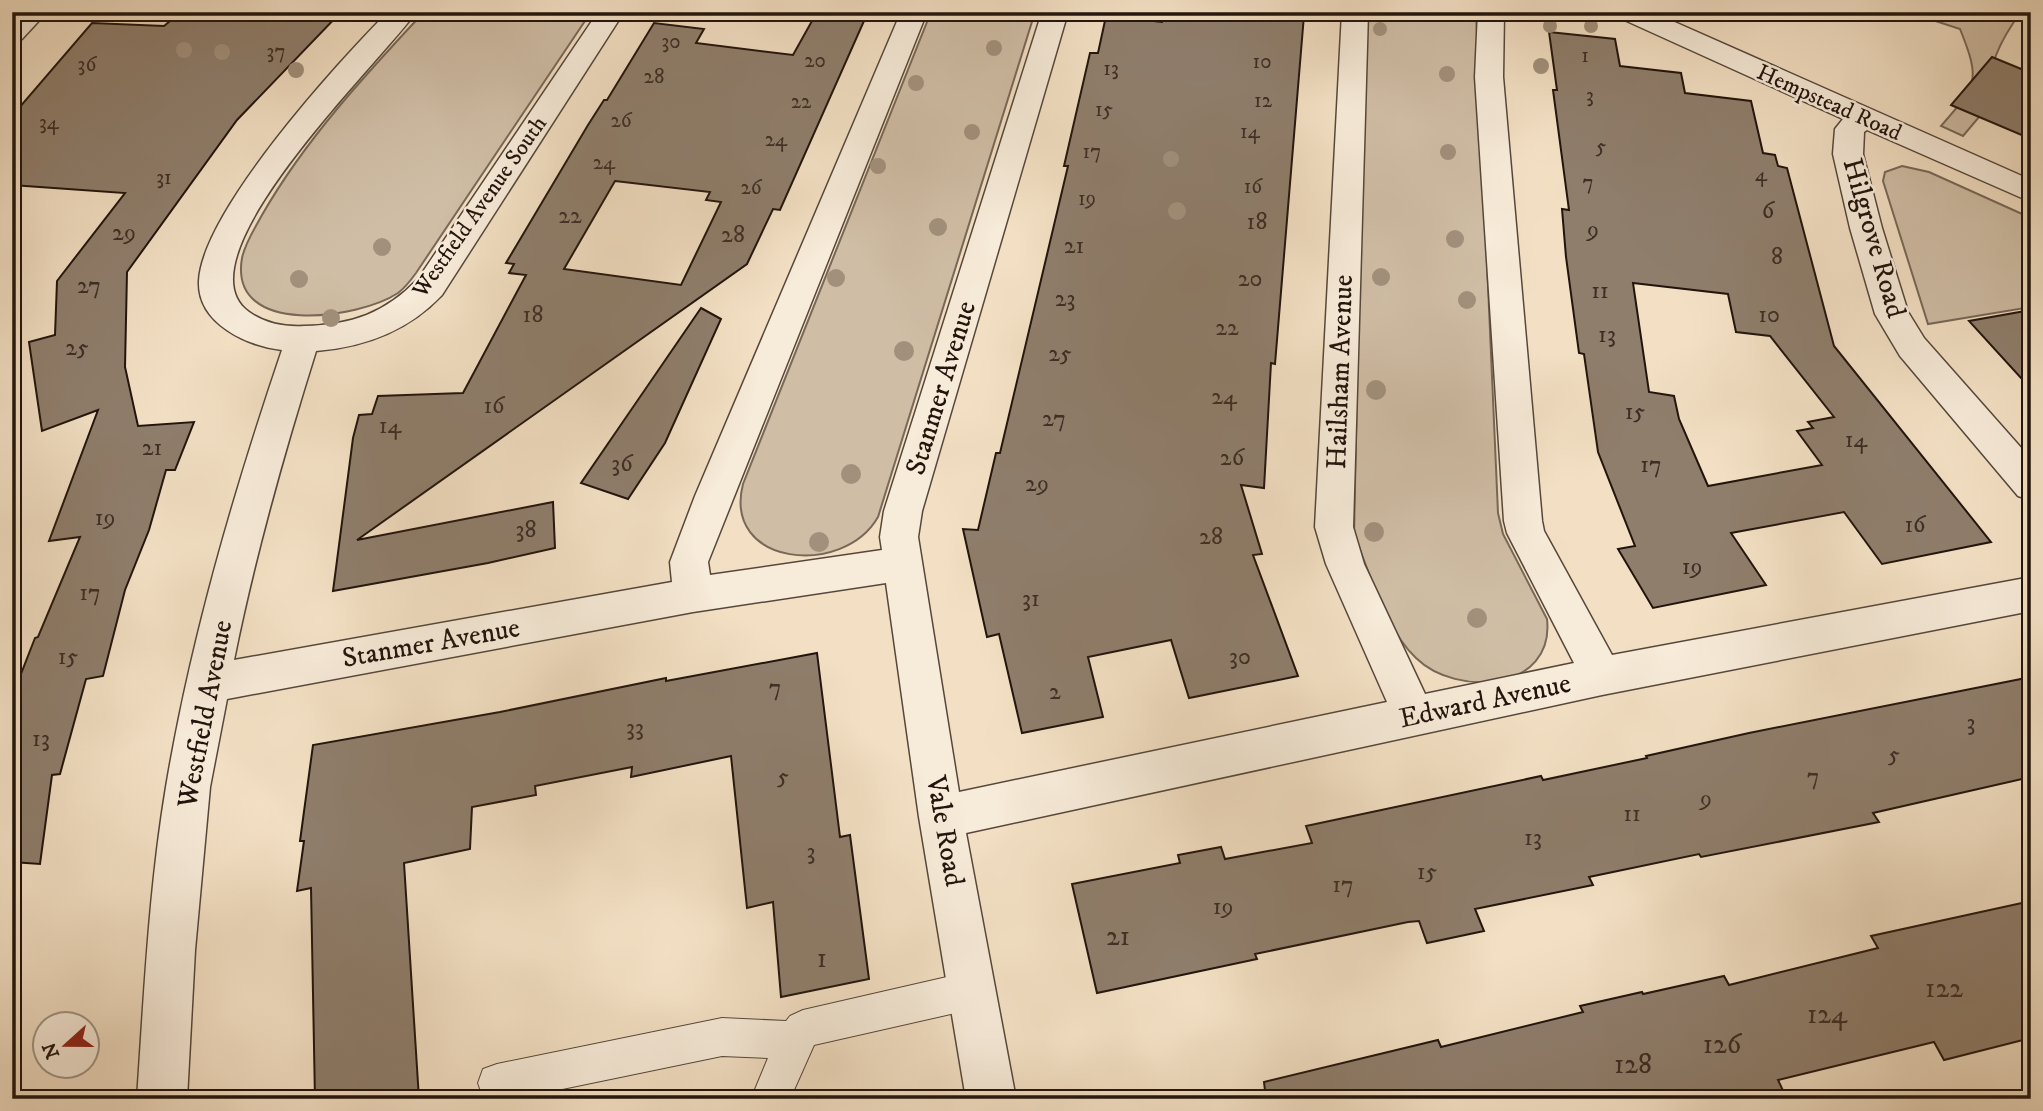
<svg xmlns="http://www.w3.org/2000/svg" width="2043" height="1111" viewBox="0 0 2043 1111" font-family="'IM FELL DW Pica',serif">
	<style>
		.green { fill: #cfbda5; stroke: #786859; stroke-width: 2 }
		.building { fill: #8f7e6c; stroke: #22140d; stroke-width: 2; fill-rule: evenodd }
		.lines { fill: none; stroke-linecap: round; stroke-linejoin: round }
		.lane-casing { stroke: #56473b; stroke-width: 2 }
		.street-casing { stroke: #56473b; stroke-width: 3 }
		.lane { fill: #f7ebd9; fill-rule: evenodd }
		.street { fill: #f7ebd9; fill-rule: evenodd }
		.tree { fill: #a2907c }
		.labels { text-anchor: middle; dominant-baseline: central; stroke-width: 5; stroke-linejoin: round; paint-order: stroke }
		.far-number-label { font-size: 21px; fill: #3d2e25 }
		.far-street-label { font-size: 23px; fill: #22140d; stroke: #f7ebd9 }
		.number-label { font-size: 24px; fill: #3d2e25 }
		.street-label { font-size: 28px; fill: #22140d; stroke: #f7ebd9 }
		.near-number-label { font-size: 28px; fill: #3d2e25 }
	</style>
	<rect width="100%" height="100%" fill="#f3e0c4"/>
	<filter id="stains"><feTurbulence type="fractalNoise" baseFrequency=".00286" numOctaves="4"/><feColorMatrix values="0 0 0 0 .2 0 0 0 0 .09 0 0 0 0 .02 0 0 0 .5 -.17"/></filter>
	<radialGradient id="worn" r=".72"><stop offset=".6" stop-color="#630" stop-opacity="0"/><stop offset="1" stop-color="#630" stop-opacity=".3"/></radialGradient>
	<g class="green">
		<path d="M424,12H591L416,273C411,280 406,287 398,293C359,319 228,338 242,258C245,243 255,228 262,215C305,140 365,75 424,12Z"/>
		<path d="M931,12H1035L878,517C843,578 722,566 743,484Z"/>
		<path d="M1369,12H1476L1498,513L1503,534L1547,619C1555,691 1457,698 1416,658C1386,630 1370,573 1354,535L1364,45Z"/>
		<path d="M1908,12H2021C2001,39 1985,69 1990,104L1963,136L1941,126C1977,85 1981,81 1960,29Z"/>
		<polygon points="1902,166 1929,172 2031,218 2031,307 1928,324 1883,181 1885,172"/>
	</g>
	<g class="building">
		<polygon points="181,12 341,12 237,120 127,272 125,367 138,426 194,422 175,470 166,470 149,530 125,590 103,676 86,679 60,774 52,775 40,864 12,862 12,697 35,638 38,637 80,537 49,541 98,410 42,431 29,342 55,335 57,281 125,193 12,185 12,116 92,23 164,26"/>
		<path d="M817,12H868L780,210L773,209L747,264L357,540L553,502L555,548L488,563L333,591L353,438L359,415L372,414L378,396L463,393L526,275L509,273L514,264L506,263L588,125L604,100H607L654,23L704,29L696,43L793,55ZM615,181L710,192L706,200L721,202L681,285L564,269Z"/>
		<polygon points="1164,12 1198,12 1251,18 1252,12 1296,12 1296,15 1304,15 1275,364 1271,363 1264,488 1241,485 1262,554 1253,555 1298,676 1189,698 1171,640 1088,657 1103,717 1022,733 999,634 987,637 963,529 978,530 996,453 1000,453 1068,166 1064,166 1090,53 1098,53 1106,16 1162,22"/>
		<path d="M1549,32L1615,39L1620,66L1681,73L1685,93L1751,101L1763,153L1775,155L1778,166L1787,168L1834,346L1991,542L1882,564L1844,512L1731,533L1766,585L1653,608L1618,549L1635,546L1598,452L1584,354L1579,353L1566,257L1562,209L1569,210L1553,90H1557ZM1633,283L1728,294L1736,332L1770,336L1834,417L1808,422L1813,428L1797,431L1822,465L1708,486L1679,419L1674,396L1649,392Z"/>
		<polygon points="1992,57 2031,73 2031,139 1951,105"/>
		<polygon points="701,308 721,319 665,443 628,499 581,483"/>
		<polygon points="2031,310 2031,389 1969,321"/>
		<polygon points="817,653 840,837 850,835 869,979 781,997 773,902 747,908 731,756 631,777 632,767 535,786 536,795 472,807 470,849 404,863 419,1099 315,1099 311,888 297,891 304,841 300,841 313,745 500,712 666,678 666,681"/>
		<polygon points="2031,677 2031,777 1873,813 1879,822 1701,857 1699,854 1589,877 1593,885 1475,909 1484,931 1427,943 1419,921 1408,922 1255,954 1257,959 1097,993 1072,884 1180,863 1178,855 1221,847 1225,859 1312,843 1306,826 1541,776 1543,780 1647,758 1646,756 1749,733"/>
		<polygon points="2031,901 2031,1038 1944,1060 1934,1042 1778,1080 1787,1099 1266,1099 1264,1082 1438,1040 1441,1047 1583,1012 1580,1006 1642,992 1643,994 1724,976 1729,985 1878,948 1871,936"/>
	</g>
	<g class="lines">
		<g class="lane-casing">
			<polygon id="lane" points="973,971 986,977 992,990 986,1003 973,1009 814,1045 790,1099 751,1099 768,1058 722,1056 514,1099 483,1097 478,1083 483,1069 497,1064 722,1018 786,1021 790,1016 803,1010"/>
		</g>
		<g class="street-casing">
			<g id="street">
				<polygon points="18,12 47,12 22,39 12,41 12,18"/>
				<path d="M388,12H416C384,59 174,259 249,312C266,324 284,327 304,326C352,325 385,313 418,279L598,12H624L442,295C408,331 365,347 316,351C284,453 255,555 234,660L672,582L670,562L695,496L901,12H927L708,562L710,575L882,550L880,537L884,511L1042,12H1068L922,511L918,537L959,792L1387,702L1326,564L1315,527L1342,12H1368L1353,527L1364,564L1425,694L1574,663L1507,533L1504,521L1475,77L1478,12H1504L1503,77L1542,521L1544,531L1612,655L2031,577V611L1602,695L966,833L1016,1099H966L919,817L886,583L693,612L227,699L210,787L195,950L187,1099H137C144,995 149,889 166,787C191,638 234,492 282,350C248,346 197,324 199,281C202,212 337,63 388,12Z"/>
				<polygon points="1616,12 1652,12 2031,180 2031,202 1867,130 1864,132 1863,154 1882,228 1908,312 1924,338 2031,459 2031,500 2018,496 1900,356 1875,314 1850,228 1833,154 1835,129 1843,119 1620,18"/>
			</g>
		</g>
		<use href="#lane" class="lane"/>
		<use href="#street" class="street"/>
	</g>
	<g class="tree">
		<circle cx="1550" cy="26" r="7"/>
		<circle cx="1591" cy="26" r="7"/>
		<circle cx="1380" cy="29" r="7"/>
		<circle cx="994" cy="48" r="8"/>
		<circle cx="184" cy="50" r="8"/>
		<circle cx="222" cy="52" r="8"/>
		<circle cx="1541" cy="66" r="8"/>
		<circle cx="296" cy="70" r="8"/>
		<circle cx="1447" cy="74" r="8"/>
		<circle cx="916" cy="83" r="8"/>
		<circle cx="972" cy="132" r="8"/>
		<circle cx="1448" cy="152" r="8"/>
		<circle cx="1171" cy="159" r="8"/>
		<circle cx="878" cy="166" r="8"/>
		<circle cx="1177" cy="211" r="9"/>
		<circle cx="938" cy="227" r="9"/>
		<circle cx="1455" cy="239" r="9"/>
		<circle cx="382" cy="247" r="9"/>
		<circle cx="1381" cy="277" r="9"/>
		<circle cx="836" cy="278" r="9"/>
		<circle cx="299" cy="279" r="9"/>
		<circle cx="1467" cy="300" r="9"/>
		<circle cx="331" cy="318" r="9"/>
		<circle cx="904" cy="351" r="10"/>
		<circle cx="1376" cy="390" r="10"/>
		<circle cx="851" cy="474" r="10"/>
		<circle cx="1374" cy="532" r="10"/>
		<circle cx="819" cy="542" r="10"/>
		<circle cx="1477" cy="618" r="10"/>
	</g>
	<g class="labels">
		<g class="far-number-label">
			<text x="671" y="42">30</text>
			<text x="276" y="52">37</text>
			<text x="1585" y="56">1</text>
			<text x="815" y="61">20</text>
			<text x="1262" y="62">10</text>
			<text x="87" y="65">36</text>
			<text x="1111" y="69">13</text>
			<text x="654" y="77">28</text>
			<text x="1590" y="96">3</text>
			<text x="1263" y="101">12</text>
			<text x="801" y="102">22</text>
			<text x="1104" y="110">15</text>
			<text x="621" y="121">26</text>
			<text x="49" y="123">34</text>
			<text x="1250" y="132">14</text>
			<text x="776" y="140">24</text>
			<text x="1601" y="147">5</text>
			<text x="1092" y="152">17</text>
			<text x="604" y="163">24</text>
			<text x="1761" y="175">4</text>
			<text x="164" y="178">31</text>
			<text x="1588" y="183">7</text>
			<text x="1253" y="187">16</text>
			<text x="751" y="188">26</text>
			<text x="1087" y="199">19</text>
		</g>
		<g class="far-street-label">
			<text transform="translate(1829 103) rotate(24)">Hempstead Road</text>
			<text transform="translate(480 207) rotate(-55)">Westfield Avenue South</text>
		</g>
		<g class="number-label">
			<text x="1768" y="211">6</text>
			<text x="570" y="216">22</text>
			<text x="1257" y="222">18</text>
			<text x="1593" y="230">9</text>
			<text x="124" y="233">29</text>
			<text x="733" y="235">28</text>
			<text x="1074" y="246">21</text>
			<text x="1777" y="257">8</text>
			<text x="1250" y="279">20</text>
			<text x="89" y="286">27</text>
			<text x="1600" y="291">11</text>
			<text x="1065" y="299">23</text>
			<text x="533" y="315">18</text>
			<text x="1769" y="315">10</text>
			<text x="1227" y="328">22</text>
			<text x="1607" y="335">13</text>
			<text x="77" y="348">25</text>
			<text x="1060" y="354">25</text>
			<text x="1224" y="397">24</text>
			<text x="494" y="406">16</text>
			<text x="1635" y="412">15</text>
			<text x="1054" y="419">27</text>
			<text x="390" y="426">14</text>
			<text x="1856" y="440">14</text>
			<text x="152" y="448">21</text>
			<text x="1232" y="458">26</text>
			<text x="622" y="464">36</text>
			<text x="1651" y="465">17</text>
			<text x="1037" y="484">29</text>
			<text x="105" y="518">19</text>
			<text x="1915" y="525">16</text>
			<text x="526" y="530">38</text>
			<text x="1211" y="537">28</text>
			<text x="1692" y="567">19</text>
			<text x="90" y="593">17</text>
			<text x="1031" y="599">31</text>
			<text x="68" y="657">15</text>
			<text x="1240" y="657">30</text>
			<text x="775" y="688">7</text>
			<text x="1055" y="692">2</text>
			<text x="1971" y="723">3</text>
			<text x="635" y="728">33</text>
			<text x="41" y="739">13</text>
			<text x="1894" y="755">5</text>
			<text x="783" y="777">5</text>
			<text x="1813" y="777">7</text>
			<text x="1706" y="799">9</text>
			<text x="1632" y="814">11</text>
			<text x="1533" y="838">13</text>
			<text x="811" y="852">3</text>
			<text x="1427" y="872">15</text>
			<text x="1343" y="885">17</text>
			<text x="1223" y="907">19</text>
		</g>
		<g class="street-label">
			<text transform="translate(1874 238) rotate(74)">Hilgrove Road</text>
			<text transform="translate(1340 372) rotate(-88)">Hailsham Avenue</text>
			<text transform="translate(941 388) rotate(-73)">Stanmer Avenue</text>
			<text transform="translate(431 643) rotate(-10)">Stanmer Avenue</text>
			<text transform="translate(1485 701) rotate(-12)">Edward Avenue</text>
			<text transform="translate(205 714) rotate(-79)">Westfield Avenue</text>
			<text transform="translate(945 831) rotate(80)">Vale Road</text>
		</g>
		<g class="near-number-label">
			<text x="1118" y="936">21</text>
			<text x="822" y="958">1</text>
			<text x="1944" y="988">122</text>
			<text x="1827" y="1014">124</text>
			<text x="1722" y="1044">126</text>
			<text x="1633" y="1064">128</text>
		</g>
	</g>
	<rect width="2043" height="1111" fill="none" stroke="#f3e0c4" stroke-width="42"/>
	<rect x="14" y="14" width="2015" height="1083" fill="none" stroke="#22140d" stroke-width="3.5"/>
	<rect x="21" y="21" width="2001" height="1069" fill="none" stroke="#22140d" stroke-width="2"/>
	<g transform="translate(66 1045) rotate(249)"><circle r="33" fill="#f7ebd9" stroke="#a29587" stroke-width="2"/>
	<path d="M0-5L12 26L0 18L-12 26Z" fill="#8f2418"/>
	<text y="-10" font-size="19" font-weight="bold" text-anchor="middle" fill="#22140d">N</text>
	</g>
	<rect width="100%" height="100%" filter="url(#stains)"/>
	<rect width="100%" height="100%" fill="url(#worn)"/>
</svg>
